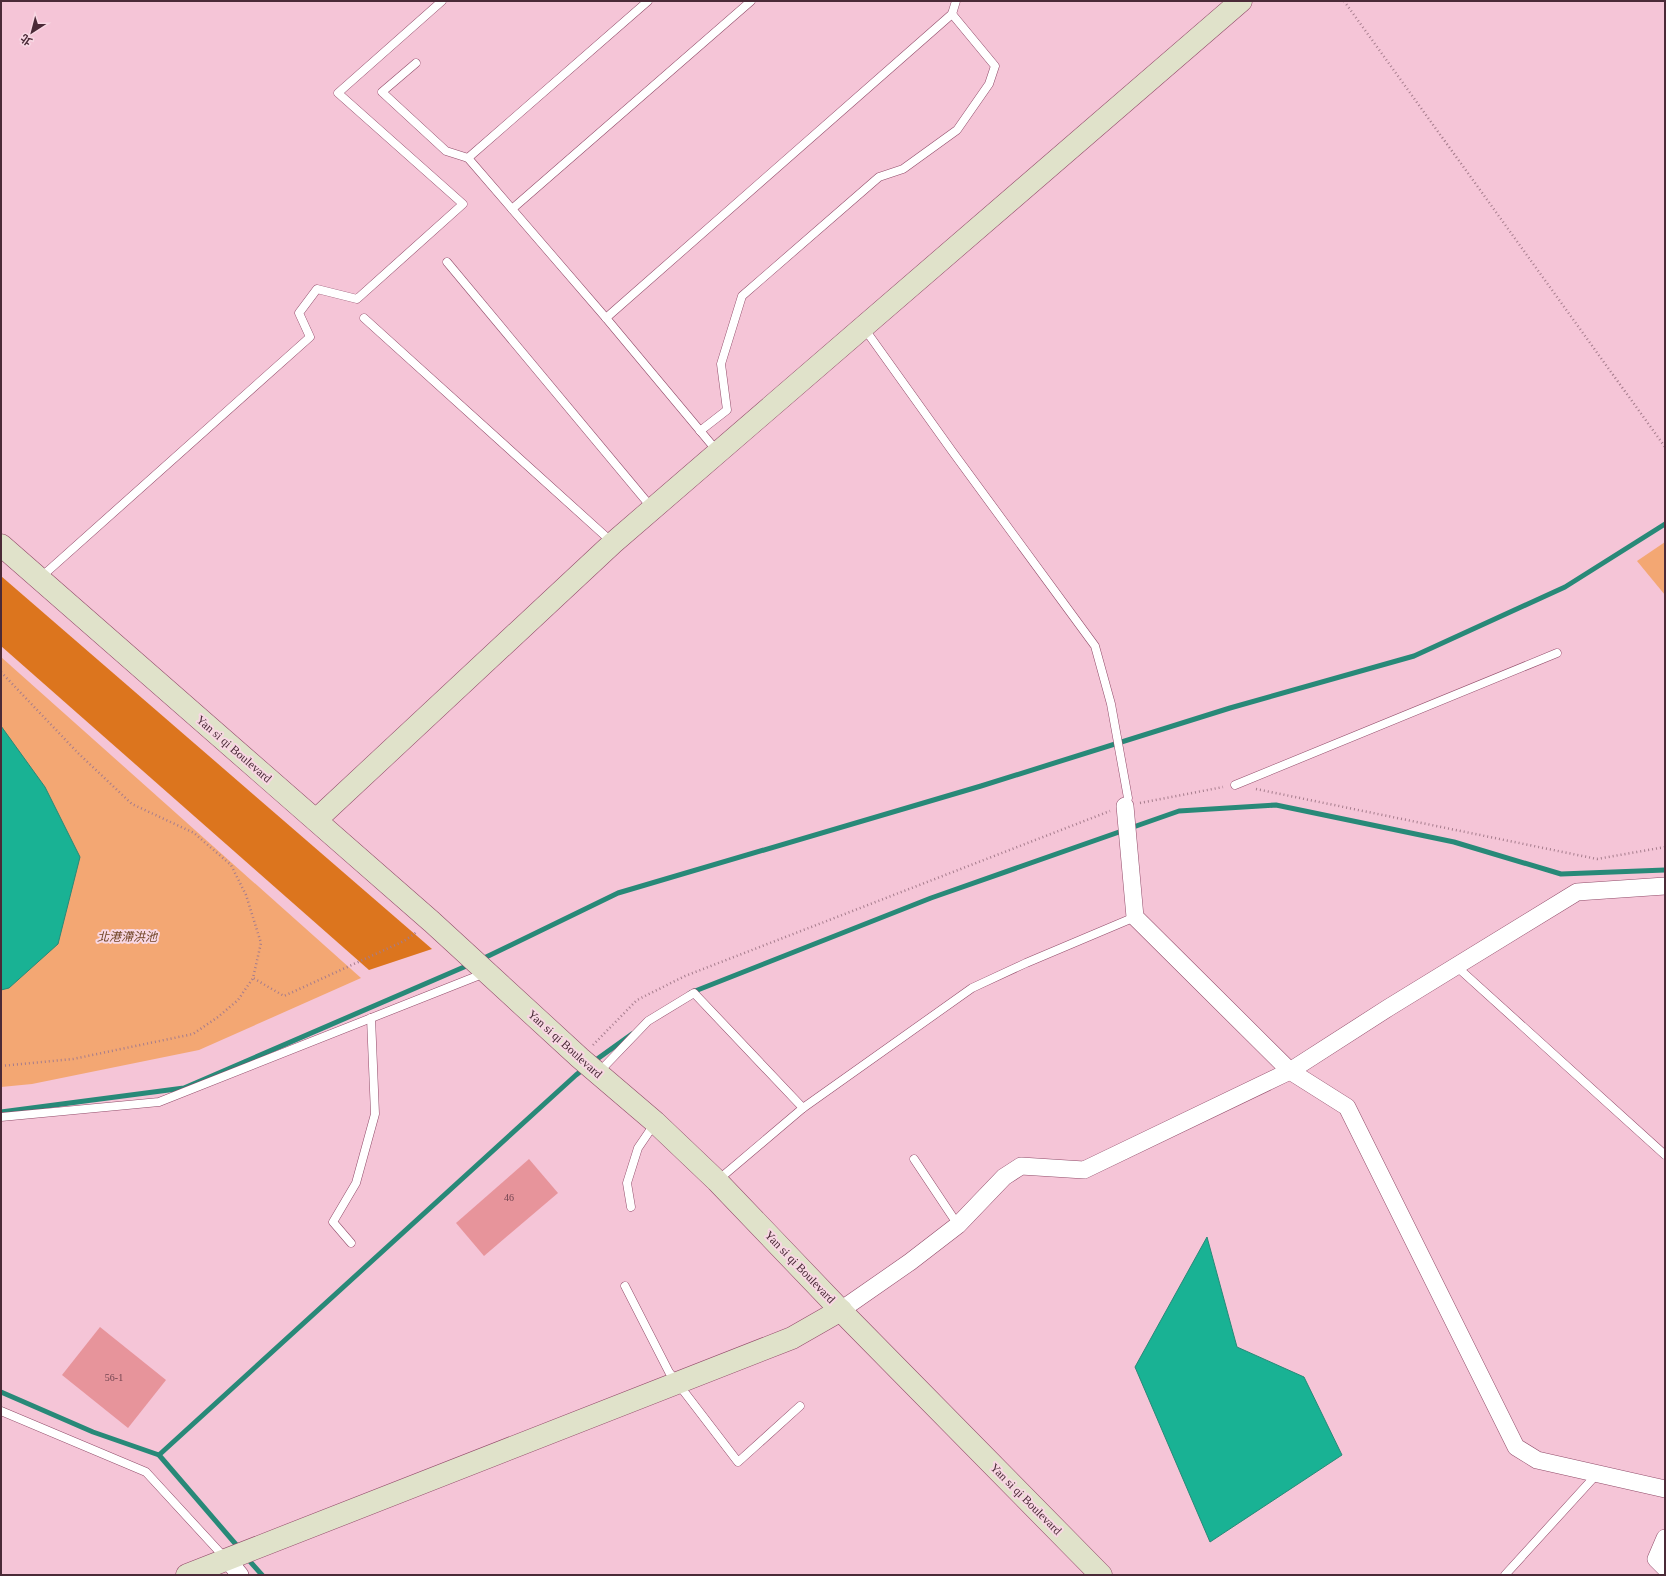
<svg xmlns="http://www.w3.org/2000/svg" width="1666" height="1576" viewBox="0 0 1666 1576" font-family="'Times New Roman','Noto Sans TC',serif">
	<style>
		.green { fill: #f3a773 }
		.forest { fill: #dc751e }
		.water { fill: #19b294; stroke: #288978 }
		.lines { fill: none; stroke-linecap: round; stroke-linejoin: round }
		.stream { stroke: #288978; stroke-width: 5 }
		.building { fill: #e7949b }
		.lane-casing { stroke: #914b69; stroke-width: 9 }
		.street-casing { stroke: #914b69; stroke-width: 18 }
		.secondary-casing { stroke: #914b69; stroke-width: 23 }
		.path { stroke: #a57c8c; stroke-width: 2.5; stroke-dasharray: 1 3; stroke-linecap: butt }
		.lane { stroke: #fff; stroke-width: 8 }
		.street { stroke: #fff; stroke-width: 17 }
		.secondary { stroke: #e0e2ca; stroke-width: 22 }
		.labels { text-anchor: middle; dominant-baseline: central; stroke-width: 4; stroke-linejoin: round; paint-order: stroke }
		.number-label { font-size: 10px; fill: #714450 }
		.street-label { font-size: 12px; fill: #4a2a37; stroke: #f8d7e3 }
		.park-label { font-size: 12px; font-style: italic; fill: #704426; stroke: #f8d7e3 }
	</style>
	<rect width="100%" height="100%" fill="#f5c5d7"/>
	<g class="green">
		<polygon points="1665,542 1665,595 1637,561"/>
		<polygon points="1,657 361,978 199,1050 32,1084 1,1087"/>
	</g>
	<polygon class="forest" points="1,576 432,949 369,970 1,646"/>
	<g class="water">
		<polygon points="1,726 45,787 80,857 58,944 9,988 1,990"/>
		<polygon points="1207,1237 1237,1347 1304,1377 1342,1455 1210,1542 1135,1367"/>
	</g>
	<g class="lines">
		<g class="stream">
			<polyline points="480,960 618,893 981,786 1230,708 1414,656 1565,587 1665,524"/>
			<polyline points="690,993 931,898 1179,811 1276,805 1454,842 1561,874 1665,870"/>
			<polyline points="593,1062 632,1034"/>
			<polyline points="1,1112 184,1088 471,964"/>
			<polyline points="1,1392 93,1432 159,1455"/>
			<polyline points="239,1548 159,1455 576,1075 585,1068"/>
			<polyline points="247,1558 262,1575"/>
		</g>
	</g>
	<g class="building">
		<polygon points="529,1159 558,1193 484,1256 456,1223"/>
		<polygon points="100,1327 166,1380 128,1428 62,1375"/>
	</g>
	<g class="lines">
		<g class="lane-casing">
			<g id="lane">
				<polyline points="648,1 468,158 606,318 717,451"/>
				<polyline points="952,14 956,1"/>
				<polyline points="416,63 382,92 446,151 468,158"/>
				<polyline points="512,209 751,1"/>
				<polyline points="447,262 652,508"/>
				<polyline points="364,318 613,543"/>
				<polyline points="606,318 952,14 995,66 989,84 957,130 903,169 879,177 742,296 721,364 727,410 700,431"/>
				<polyline points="864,328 952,451 1095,646 1111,704 1128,798 1125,806"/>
				<polyline points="40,578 310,337 299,313 317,289 357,299 463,204 338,93 442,1"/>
				<polyline points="1235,785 1557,653"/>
				<polyline points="1456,966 1665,1155"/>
				<polyline points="599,1072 648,1021 694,993 803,1108"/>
				<polyline points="1,1117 159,1102 485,973"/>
				<polyline points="914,1159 958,1225"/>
				<polyline points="718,1180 803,1108 972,988 1026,963 1135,917"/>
				<polyline points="631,1207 627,1183 638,1148 655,1123"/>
				<polyline points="351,1243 333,1222 356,1183 375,1114 371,1018"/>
				<polyline points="625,1286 669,1372 738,1462 800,1406"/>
				<polyline points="1,1411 146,1472 226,1559"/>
				<polyline points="1505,1575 1597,1474"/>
			</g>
		</g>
		<g class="street-casing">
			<g id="street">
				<polyline points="1125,806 1135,917 1290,1071 1347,1107 1516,1447 1537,1460 1665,1489"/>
				<polyline points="841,1310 910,1262 958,1225 1004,1177 1021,1166 1084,1170 1290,1071 1388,1008 1577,892 1665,886"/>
				<polyline points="1665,1538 1656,1559 1665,1568"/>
				<polyline points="227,1559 240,1575"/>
			</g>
		</g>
		<g class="secondary-casing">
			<g id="secondary">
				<polyline points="1,545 432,922 580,1058 655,1122 717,1181 850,1320 1101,1575"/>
				<polyline points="316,820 613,543 1241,1"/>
				<polyline points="187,1575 792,1338 841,1310"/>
			</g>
		</g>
		<g class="path">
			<polyline points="1344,1 1665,447"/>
			<polyline points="1,672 78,753 132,804 194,833 231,865 246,895 261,943 253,978 284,996 404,941 417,932"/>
			<polyline points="1256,789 1597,859 1665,847"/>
			<polyline points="1140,803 1223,787"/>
			<polyline points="593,1045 637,1000 685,976 1110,811"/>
			<polyline points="1,1066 73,1059 193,1034 218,1017 238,1000 253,978"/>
		</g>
		<use href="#lane" class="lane"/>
		<use href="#street" class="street"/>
		<use href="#secondary" class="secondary"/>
	</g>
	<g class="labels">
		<g class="number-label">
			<text x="509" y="1197">46</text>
			<text x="114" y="1377">56-1</text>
		</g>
		<g class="street-label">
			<text transform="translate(234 749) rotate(41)">Yan si qi Boulevard</text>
			<text transform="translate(565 1044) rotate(42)">Yan si qi Boulevard</text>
			<text transform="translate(800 1267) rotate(46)">Yan si qi Boulevard</text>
			<text transform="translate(1026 1499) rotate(45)">Yan si qi Boulevard</text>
		</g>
		<g class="park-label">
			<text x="127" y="937">北港滯洪池</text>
		</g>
	</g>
	<rect width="1666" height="1576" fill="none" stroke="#4a2a37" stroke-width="4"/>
	<g transform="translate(32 32) rotate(216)" stroke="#f8d7e3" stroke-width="3" paint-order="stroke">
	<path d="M0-3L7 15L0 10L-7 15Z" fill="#4a2a37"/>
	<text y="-6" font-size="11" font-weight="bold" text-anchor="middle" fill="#4a2a37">北</text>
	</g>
</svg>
